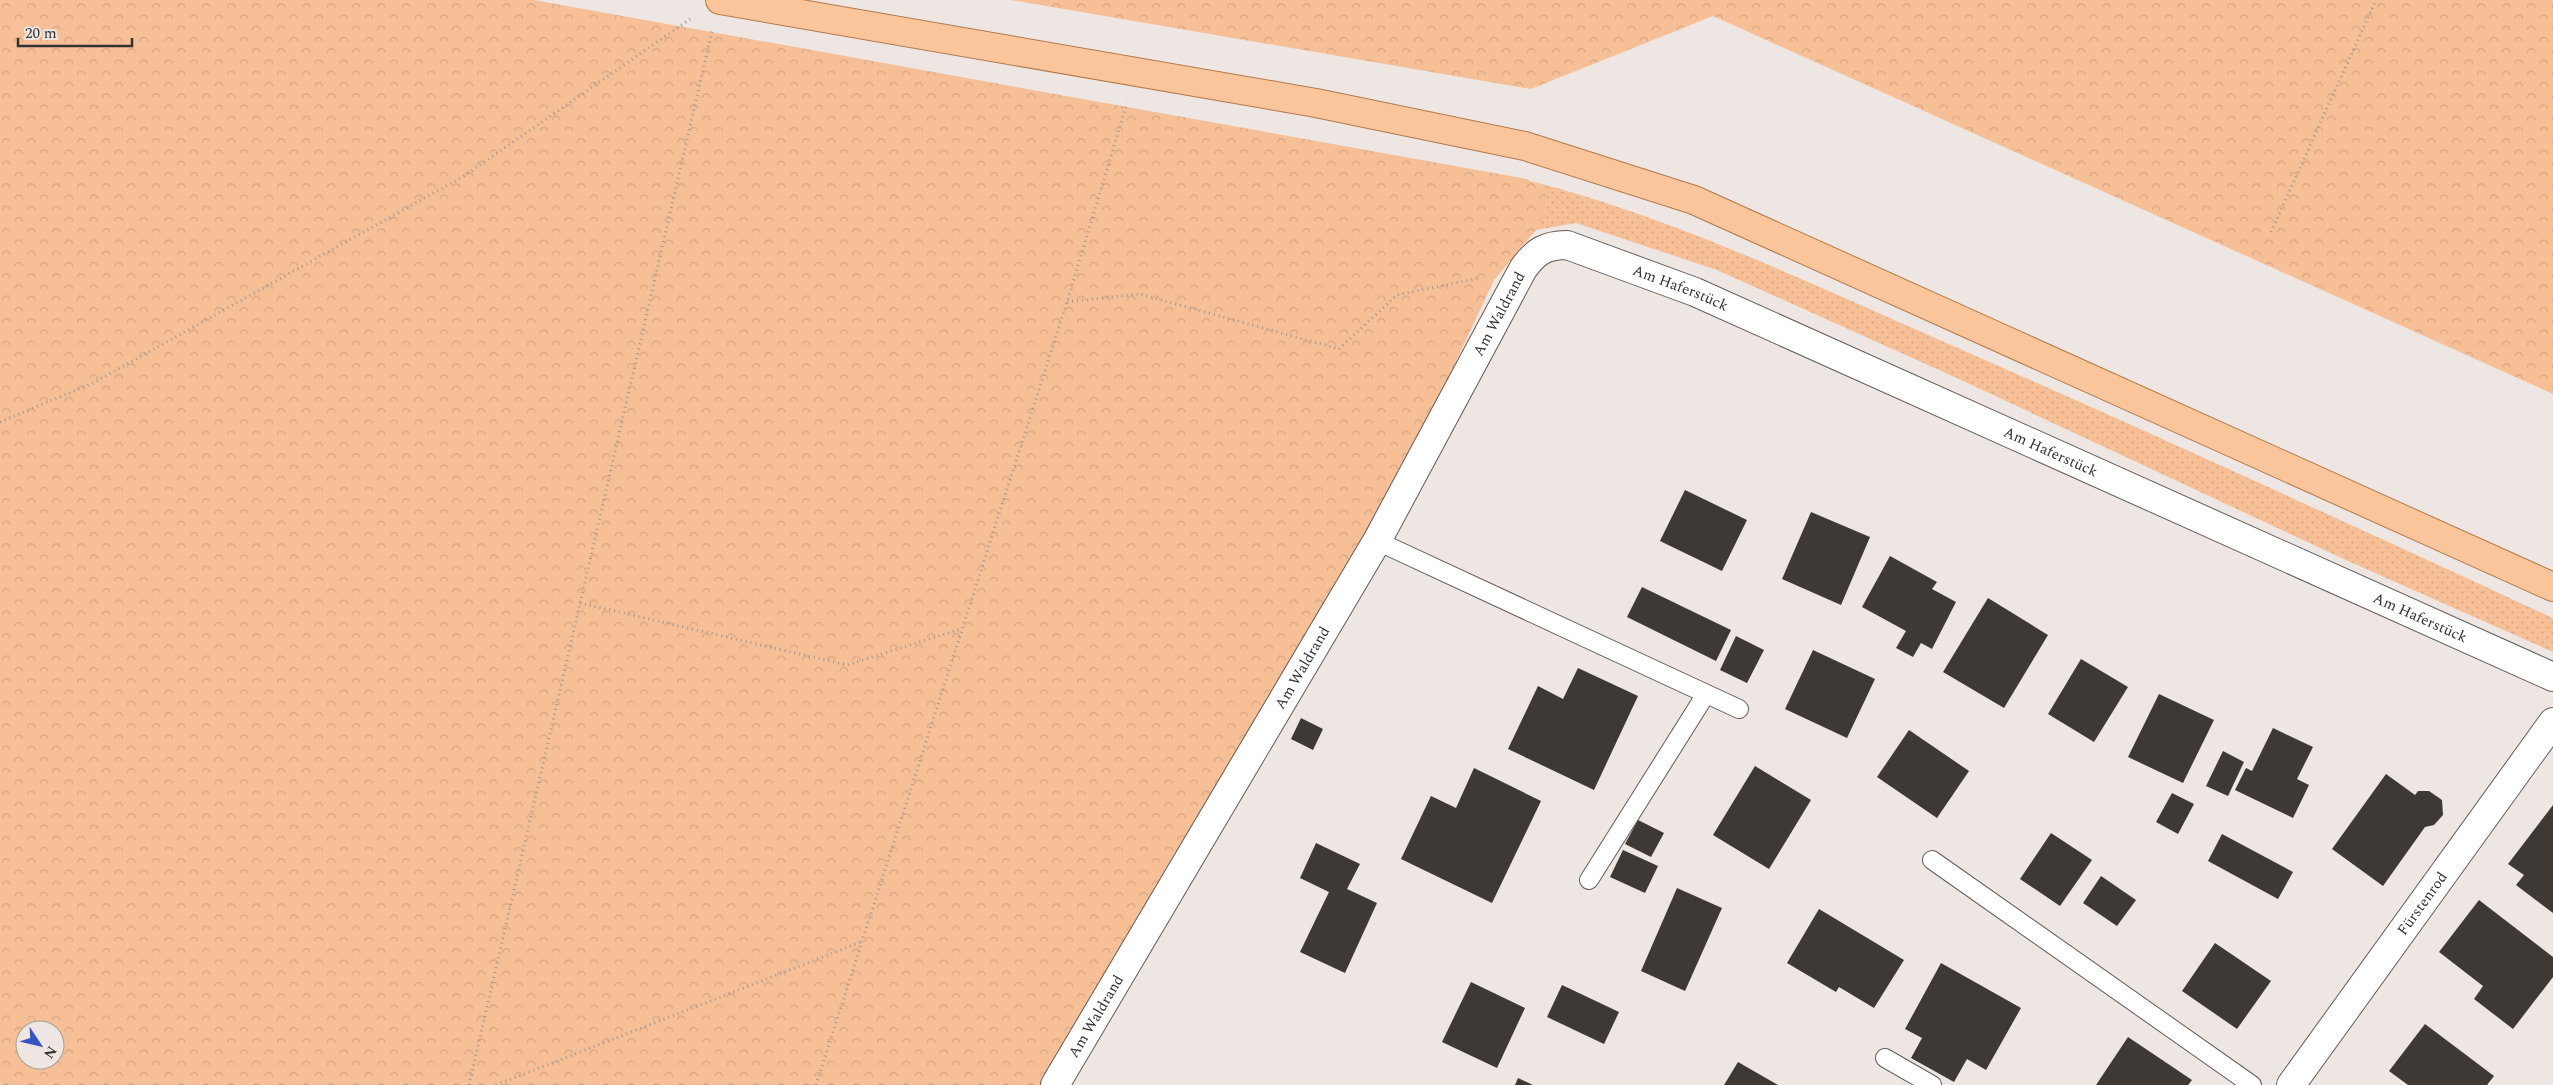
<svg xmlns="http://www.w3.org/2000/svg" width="2553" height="1085" viewBox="0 0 2553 1085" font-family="Spectral,serif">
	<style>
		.grass { fill: url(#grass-dots) }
		.forest { fill: url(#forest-crowns); fill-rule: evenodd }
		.building { fill: #3e3935 }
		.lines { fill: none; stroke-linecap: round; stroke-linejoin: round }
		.lane-casing { stroke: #635d59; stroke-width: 20 }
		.street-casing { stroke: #635d59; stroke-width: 30 }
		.primary-casing { stroke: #b3794a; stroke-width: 30 }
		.path { stroke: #9d9895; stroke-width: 3; stroke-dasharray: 1 4; stroke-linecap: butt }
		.lane { stroke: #fff; stroke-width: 18 }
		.street { stroke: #fff; stroke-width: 28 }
		.primary { stroke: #fac59b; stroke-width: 28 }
		.labels { text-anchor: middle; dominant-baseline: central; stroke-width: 5; stroke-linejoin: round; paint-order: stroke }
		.street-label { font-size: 15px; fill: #353331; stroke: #ede6e2 }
	</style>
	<defs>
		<pattern id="grass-dots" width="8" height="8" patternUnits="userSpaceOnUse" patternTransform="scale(1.25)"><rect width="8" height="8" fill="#f7bf96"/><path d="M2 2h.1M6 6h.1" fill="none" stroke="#d4a582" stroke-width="1.8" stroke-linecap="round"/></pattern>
		<pattern id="forest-crowns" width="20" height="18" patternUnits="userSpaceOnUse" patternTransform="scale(1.25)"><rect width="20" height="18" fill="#f7bf96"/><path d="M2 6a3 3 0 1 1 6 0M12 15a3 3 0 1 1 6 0" fill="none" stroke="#d4a582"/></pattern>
	</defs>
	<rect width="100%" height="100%" fill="#ede6e2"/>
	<path class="grass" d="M1531,181C1674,218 1807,282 1942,341C2147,431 2350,524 2553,618V652L2348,561L1959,379L1717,270L1576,223L1536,230L1547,207L1546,191Z"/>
	<g class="forest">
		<path d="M0,0H534L1527,179L1546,191L1547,207L1536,230L1494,280L1439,398L1364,537L1043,1085H0ZM25,1030H55V1060H25Z"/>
		<polygon points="1011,0 2553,0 2553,394 1713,16 1531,89"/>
	</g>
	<g class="building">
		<polygon points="1685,490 1747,520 1722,571 1660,541"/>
		<polygon points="1811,512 1870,537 1841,605 1782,579"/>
		<polygon points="1890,556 1937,582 1932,589 1956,602 1932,649 1921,643 1913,657 1896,648 1906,631 1862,607"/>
		<polygon points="1642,587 1731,630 1716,661 1627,617"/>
		<polygon points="1988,598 2048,635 2004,708 1943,672"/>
		<polygon points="1736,636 1764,650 1747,683 1720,670"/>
		<polygon points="1813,650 1875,679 1847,738 1785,709"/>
		<polygon points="2081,659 2128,687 2094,742 2048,714"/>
		<polygon points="1578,668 1638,696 1594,790 1508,749 1538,686 1563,699"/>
		<polygon points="2159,694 2214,720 2183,783 2128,757"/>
		<polygon points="1301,718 1323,729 1313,750 1291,739"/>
		<polygon points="2273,728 2313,747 2297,779 2309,785 2293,818 2235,790 2246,768 2252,771"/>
		<polygon points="1909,730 1969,771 1937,818 1877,777"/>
		<polygon points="2223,751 2244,762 2228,796 2206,786"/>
		<polygon points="1755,766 1811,800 1769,869 1713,835"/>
		<polygon points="1474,768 1541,801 1492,903 1401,859 1431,796 1456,808"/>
		<polygon points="2386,774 2415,795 2418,791 2429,791 2442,800 2443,815 2434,825 2425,827 2383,886 2332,849"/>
		<polygon points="2172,793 2194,804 2178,834 2156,822"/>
		<polygon points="2553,805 2553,913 2516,885 2524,875 2508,864"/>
		<polygon points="1638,820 1664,833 1651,857 1625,844"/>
		<polygon points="2051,833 2092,860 2060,906 2020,879"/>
		<polygon points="2222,834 2293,872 2278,899 2208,861"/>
		<polygon points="1316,843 1360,864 1347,889 1377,903 1345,973 1300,952 1329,892 1300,878"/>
		<polygon points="1623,850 1658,866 1645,893 1610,877"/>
		<polygon points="2101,876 2136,900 2117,926 2083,903"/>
		<polygon points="1677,888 1722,908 1685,991 1641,971"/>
		<polygon points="2479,900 2553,957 2553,977 2513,1029 2474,999 2483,986 2439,952"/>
		<polygon points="1819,909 1904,960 1874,1008 1839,987 1836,992 1787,963"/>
		<polygon points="2215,943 2271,981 2237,1029 2182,991"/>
		<polygon points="1941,963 2021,1008 1986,1070 1967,1059 1954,1082 1911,1058 1922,1038 1905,1029"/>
		<polygon points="1471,982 1525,1008 1497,1068 1442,1042"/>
		<polygon points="1562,985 1619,1012 1604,1044 1547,1017"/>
		<polygon points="2425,1024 2494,1076 2487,1085 2408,1085 2389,1071"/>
		<polygon points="2128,1037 2192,1080 2188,1085 2096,1085"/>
		<polygon points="1738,1062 1778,1085 1724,1085"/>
		<polygon points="1518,1078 1533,1085 1515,1085"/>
	</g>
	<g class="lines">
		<g class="lane-casing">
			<g id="lane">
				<polyline points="1377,541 1739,709"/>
				<polyline points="1932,860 2252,1085"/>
				<polyline points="1589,880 1706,694"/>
				<polyline points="1885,1058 1932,1085"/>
			</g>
		</g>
		<g class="street-casing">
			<g id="street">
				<path id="s1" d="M1055,1085L1377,541L1523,269C1535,252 1545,245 1567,245L1695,292L2553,677"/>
				<path id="s2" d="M2291,1085L2553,722"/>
			</g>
		</g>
		<g class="primary-casing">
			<polyline id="primary" points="720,0 1316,103 1525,146 1694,200 2553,587"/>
		</g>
		<g class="path">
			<polyline points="2271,232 2376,0"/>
			<polyline points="1067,302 1140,294 1339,349 1397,295 1480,278"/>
			<polyline points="0,422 93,383 464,176 693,17"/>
			<polyline points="580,603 847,665 961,629"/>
			<polyline points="469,1085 712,31"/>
			<polyline points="496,1085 861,942"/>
			<polyline points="816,1085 1067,302 1127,103"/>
		</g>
		<use href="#lane" class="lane"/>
		<use href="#street" class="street"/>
		<use href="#primary" class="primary"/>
	</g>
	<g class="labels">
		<g class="street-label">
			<text stroke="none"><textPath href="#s1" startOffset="1115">Am Haferstück</textPath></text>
			<text stroke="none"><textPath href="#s1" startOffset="890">Am Waldrand</textPath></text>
			<text stroke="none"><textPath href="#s1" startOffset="1520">Am Haferstück</textPath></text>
			<text stroke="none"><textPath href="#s1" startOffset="1925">Am Haferstück</textPath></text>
			<text stroke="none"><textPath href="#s1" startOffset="485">Am Waldrand</textPath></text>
			<text stroke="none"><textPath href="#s2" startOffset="224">Fürstenrod</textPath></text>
			<text stroke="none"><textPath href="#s1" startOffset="80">Am Waldrand</textPath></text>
		</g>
	</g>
	<g transform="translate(40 1045) rotate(125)"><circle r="24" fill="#ede6e2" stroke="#a39e9b"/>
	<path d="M0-4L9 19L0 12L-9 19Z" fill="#3554c5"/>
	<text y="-8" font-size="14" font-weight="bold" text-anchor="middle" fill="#353331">N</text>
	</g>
	<path d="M18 38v8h114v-8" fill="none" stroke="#353331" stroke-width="2.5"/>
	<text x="25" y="38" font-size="15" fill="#353331" stroke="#ede6e2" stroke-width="4" paint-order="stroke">20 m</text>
</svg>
